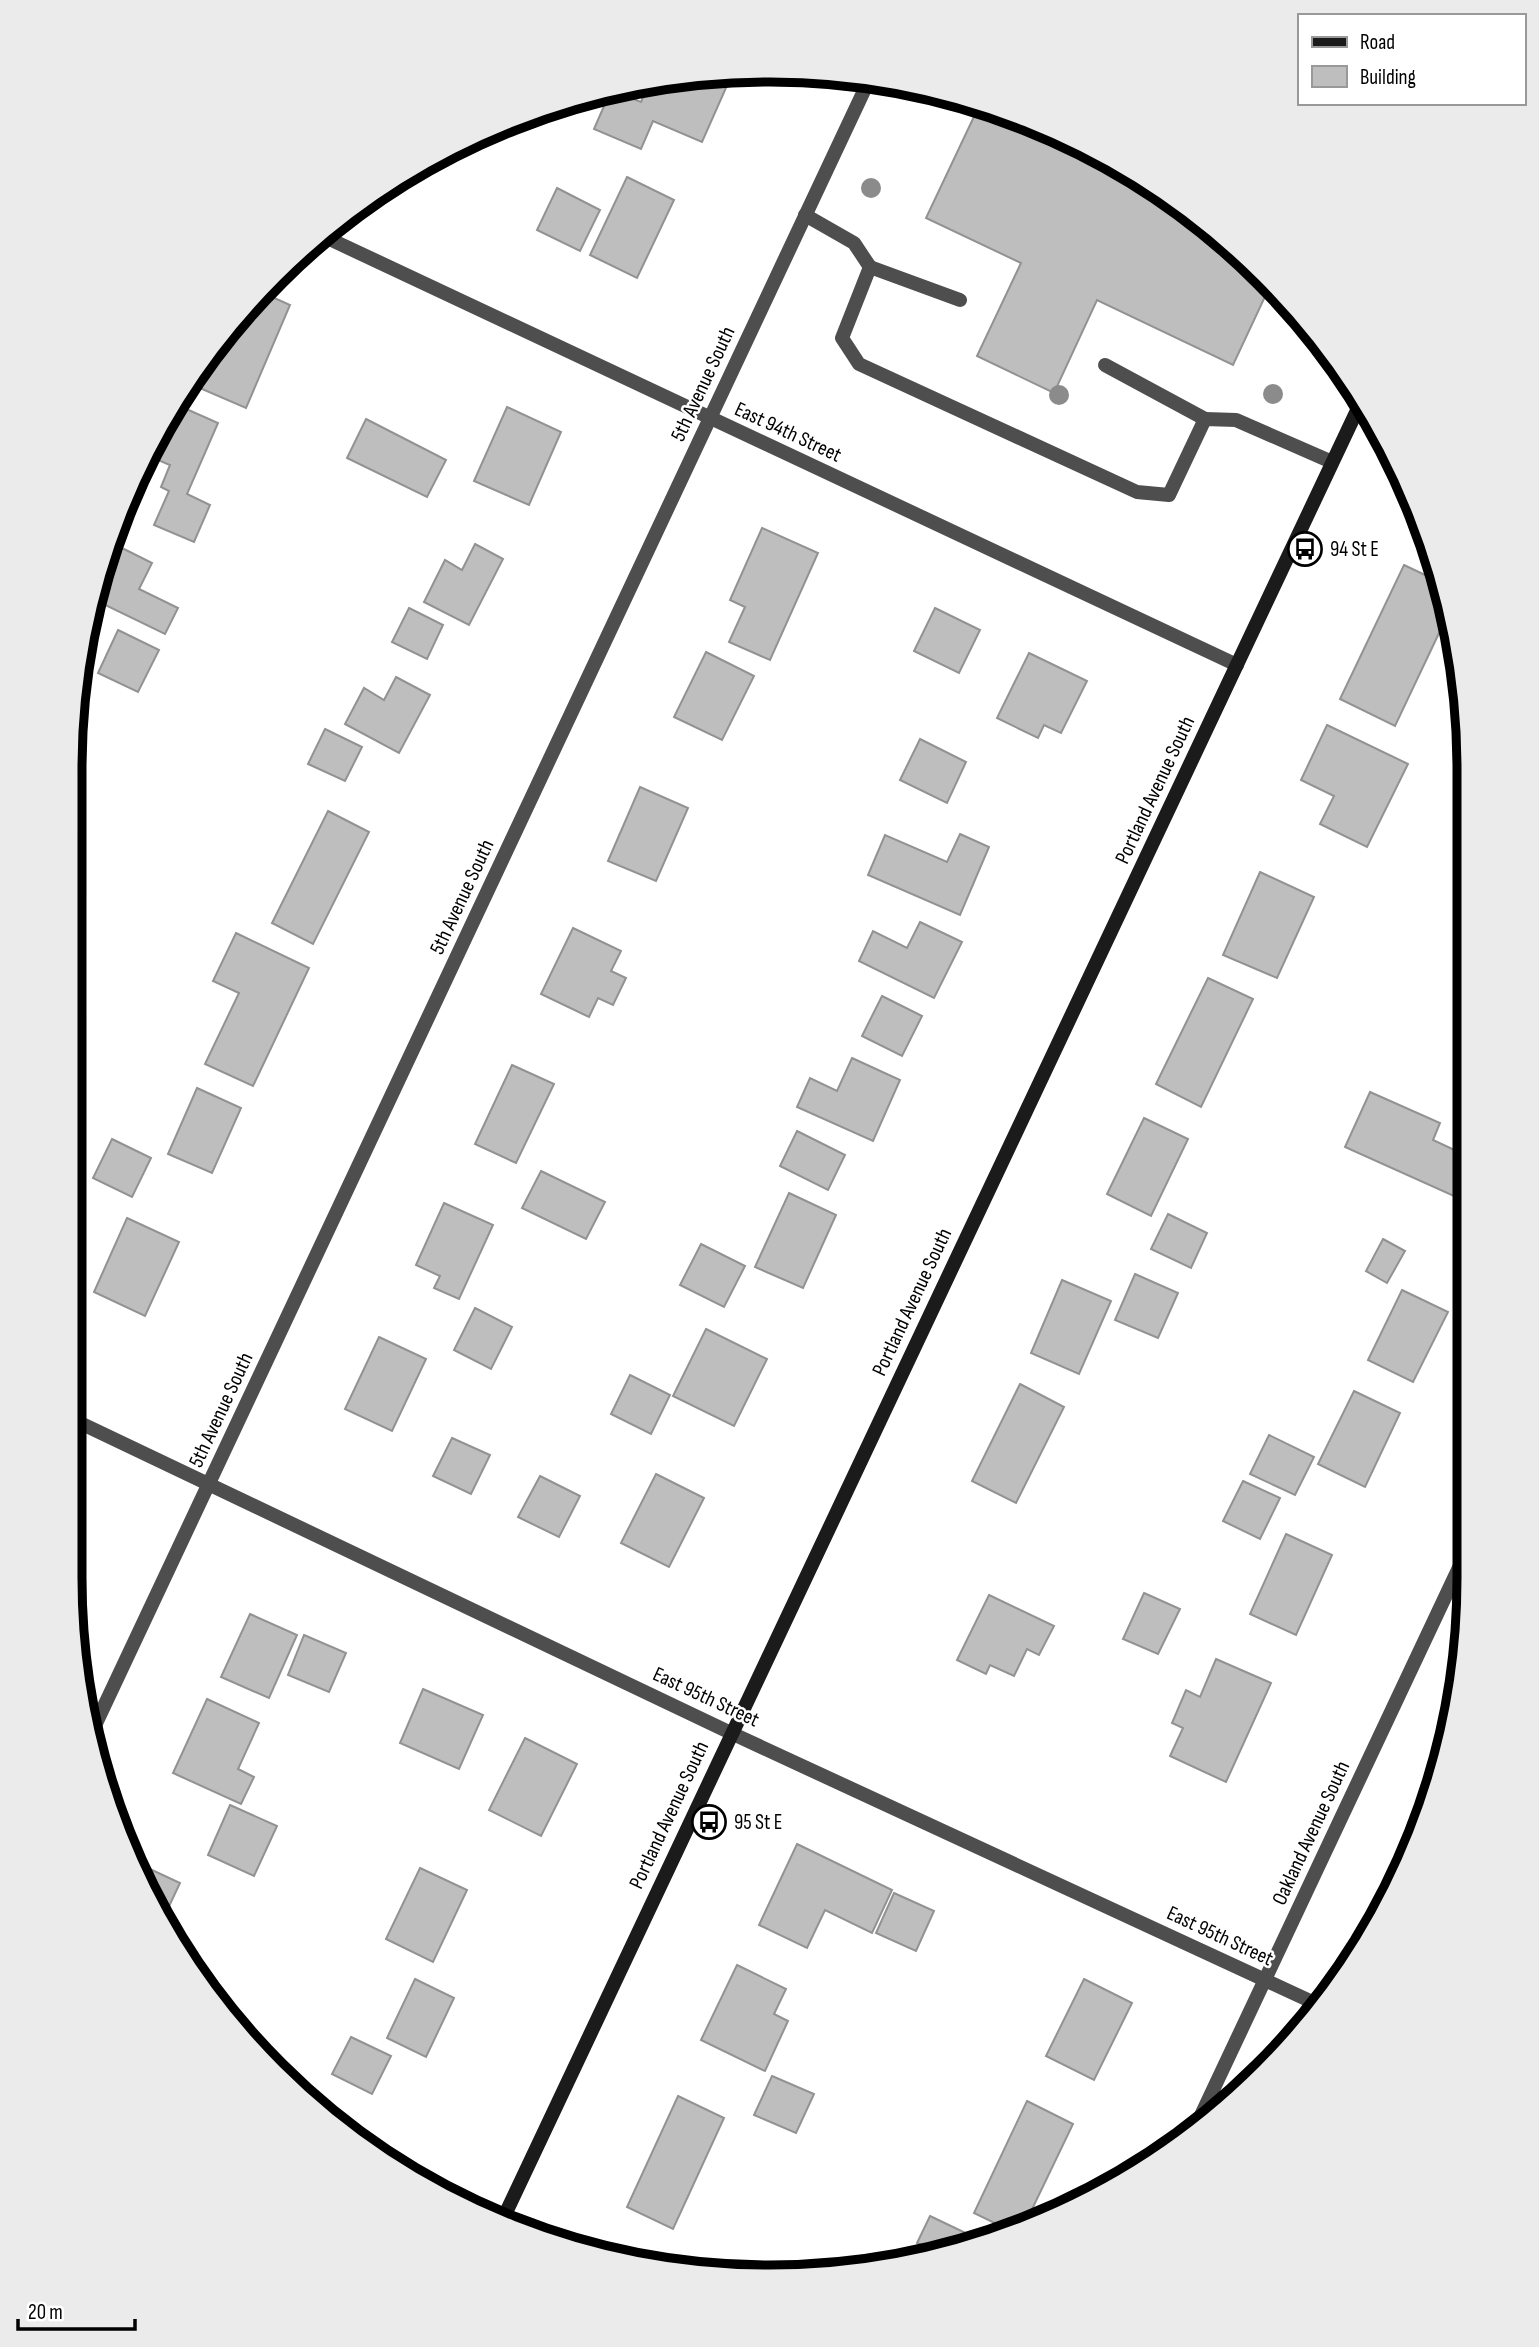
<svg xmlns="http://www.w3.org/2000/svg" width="1539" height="2347" viewBox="0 0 1539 2347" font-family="'Sofia Sans Condensed',sans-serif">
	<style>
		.building { fill: #bebebe; stroke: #929292; stroke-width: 2 }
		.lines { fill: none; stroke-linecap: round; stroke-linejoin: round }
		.lane { stroke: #4e4e4e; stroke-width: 14 }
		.street { stroke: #4e4e4e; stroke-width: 14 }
		.secondary { stroke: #1b1b1b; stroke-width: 14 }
		.tree { fill: #8b8b8b }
		.labels { text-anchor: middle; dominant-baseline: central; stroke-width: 5; stroke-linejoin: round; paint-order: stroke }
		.street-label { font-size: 21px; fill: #000; stroke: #fff }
		.poi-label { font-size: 21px; fill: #000; stroke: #fff; text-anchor: start }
		.rim { fill: none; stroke: #000; stroke-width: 9 }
	</style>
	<rect width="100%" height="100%" fill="#fff"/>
	<g class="building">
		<polygon points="723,72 733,72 702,142 653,121 641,149 594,129 611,90 641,102 649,84 665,81 670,83 671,80"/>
		<polygon points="980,104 994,107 1119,164 1230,243 1270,286 1233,365 1097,300 1054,393 977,356 1021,263 926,218"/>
		<polygon points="627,177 674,200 637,278 590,255"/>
		<polygon points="557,188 600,210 580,251 537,230"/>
		<polygon points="261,292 290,305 246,408 195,386 208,358 243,309"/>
		<polygon points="175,404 218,423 187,494 210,505 194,542 154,525 169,491 161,487 170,465 151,457"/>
		<polygon points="507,407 561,432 529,505 474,481"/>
		<polygon points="366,419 446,460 427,497 347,458"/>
		<polygon points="762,528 818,553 770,660 729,642 745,607 730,600"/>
		<polygon points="112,543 152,563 139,589 178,608 165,634 97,601"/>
		<polygon points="475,544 503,559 469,625 424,602 445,560 462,570"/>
		<polygon points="1404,565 1444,584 1449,612 1395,726 1340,699"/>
		<polygon points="409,608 443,625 427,659 392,642"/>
		<polygon points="935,608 980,630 959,673 914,651"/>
		<polygon points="118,630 159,650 138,692 98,673"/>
		<polygon points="706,652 754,676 722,740 674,717"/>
		<polygon points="1029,653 1087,681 1061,733 1044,725 1038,738 997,718"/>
		<polygon points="396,677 430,695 399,753 345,724 364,688 384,700"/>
		<polygon points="76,694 87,700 76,723"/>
		<polygon points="1327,725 1408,764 1367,847 1320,824 1334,796 1301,780"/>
		<polygon points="325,729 362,747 345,781 308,764"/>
		<polygon points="920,739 966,762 947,803 900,780"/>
		<polygon points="640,787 688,808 656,881 608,861"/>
		<polygon points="328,811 369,832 313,944 272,923"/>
		<polygon points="960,834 989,847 960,915 868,875 885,835 947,862"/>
		<polygon points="1260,872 1314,897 1277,978 1223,955"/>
		<polygon points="920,922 962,942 934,998 859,961 873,931 907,948"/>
		<polygon points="573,928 621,951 611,971 626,978 613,1005 598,998 589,1017 541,994"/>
		<polygon points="236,933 309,968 253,1086 205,1064 239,993 213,981"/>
		<polygon points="1208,978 1253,999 1201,1107 1156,1084"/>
		<polygon points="882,996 922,1016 902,1056 862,1036"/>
		<polygon points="852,1058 900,1080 873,1141 797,1107 810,1078 837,1091"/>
		<polygon points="512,1065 554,1084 516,1163 475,1144"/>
		<polygon points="197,1088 241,1108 212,1173 168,1154"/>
		<polygon points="1370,1092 1440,1123 1433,1140 1465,1155 1465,1201 1345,1147"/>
		<polygon points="1144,1118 1188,1139 1151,1216 1107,1194"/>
		<polygon points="797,1131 845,1155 828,1190 780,1166"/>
		<polygon points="112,1139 151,1158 132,1197 93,1178"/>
		<polygon points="541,1171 605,1202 586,1239 522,1208"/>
		<polygon points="789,1193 836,1215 803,1288 755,1267"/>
		<polygon points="444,1203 493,1225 459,1299 434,1288 440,1276 416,1265"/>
		<polygon points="1168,1214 1207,1233 1191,1268 1151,1249"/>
		<polygon points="127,1218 179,1242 145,1316 94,1292"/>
		<polygon points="1383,1239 1405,1251 1387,1283 1366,1271"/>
		<polygon points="701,1244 745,1266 724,1307 680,1285"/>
		<polygon points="1135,1274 1178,1293 1158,1338 1115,1320"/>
		<polygon points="1062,1280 1111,1301 1079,1374 1031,1353"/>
		<polygon points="1402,1290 1448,1312 1413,1382 1368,1360"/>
		<polygon points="475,1308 512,1327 491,1369 454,1350"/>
		<polygon points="706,1329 767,1359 734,1426 673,1396"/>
		<polygon points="379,1337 426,1359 392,1431 345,1409"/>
		<polygon points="630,1375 670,1395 651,1434 611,1414"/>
		<polygon points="1020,1384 1064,1407 1016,1503 972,1481"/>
		<polygon points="1354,1391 1400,1413 1365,1487 1318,1464"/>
		<polygon points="1269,1435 1314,1457 1295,1495 1250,1474"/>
		<polygon points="452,1438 490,1455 471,1494 433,1476"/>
		<polygon points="656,1474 704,1498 669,1567 621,1543"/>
		<polygon points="540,1476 580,1496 559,1537 518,1517"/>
		<polygon points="1243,1481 1280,1498 1260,1539 1223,1521"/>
		<polygon points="1286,1534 1332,1555 1296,1635 1250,1614"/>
		<polygon points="1144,1593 1180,1609 1158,1654 1123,1639"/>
		<polygon points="989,1595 1054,1626 1039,1655 1027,1649 1014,1676 990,1665 986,1674 957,1660"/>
		<polygon points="250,1614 297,1635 269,1698 221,1677"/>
		<polygon points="304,1635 346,1653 329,1692 288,1675"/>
		<polygon points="1216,1659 1271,1683 1226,1782 1170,1756 1183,1728 1172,1723 1186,1690 1200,1697"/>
		<polygon points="423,1689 483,1715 459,1769 400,1743"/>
		<polygon points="207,1699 259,1723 238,1769 254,1777 241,1804 173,1773"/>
		<polygon points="525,1738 577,1764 541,1836 489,1810"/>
		<polygon points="230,1805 277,1826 254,1876 208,1855"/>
		<polygon points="797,1844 892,1890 872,1933 825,1910 807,1948 759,1925"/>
		<polygon points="137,1863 180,1883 164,1917"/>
		<polygon points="420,1868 467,1890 433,1962 386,1939"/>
		<polygon points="894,1893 934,1911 916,1951 876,1933"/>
		<polygon points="185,1960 205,1970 200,1981 188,1966"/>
		<polygon points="737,1965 786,1989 774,2014 788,2021 765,2071 701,2040"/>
		<polygon points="415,1979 454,1998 426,2057 387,2038"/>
		<polygon points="1084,1979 1132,2003 1094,2080 1046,2056"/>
		<polygon points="351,2037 391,2056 372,2094 332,2074"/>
		<polygon points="772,2076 814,2094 796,2133 754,2115"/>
		<polygon points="678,2096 724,2118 673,2229 627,2207"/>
		<polygon points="1027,2101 1073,2124 1024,2226 1011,2231 974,2213"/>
		<polygon points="930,2216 972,2236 967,2247 942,2254 917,2243"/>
		<polygon points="607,2245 652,2265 633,2264 603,2255"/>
	</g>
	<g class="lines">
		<g class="lane">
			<polyline points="805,215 854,243 870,267 842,338 859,364 1137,492 1169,495 1205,419 1236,420 1332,462"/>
			<polyline points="870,267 960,300"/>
			<polyline points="1105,365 1205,419"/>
		</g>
		<g class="street">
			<polyline points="321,235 1237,665"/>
			<polyline points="76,1421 731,1733 1321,2006"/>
			<polyline points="91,1734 870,78"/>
			<polyline points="1196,2126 1464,1557"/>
		</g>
		<polyline class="secondary" points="502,2221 1361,402"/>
	</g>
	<g class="tree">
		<circle cx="871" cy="188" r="10"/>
		<circle cx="1273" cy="394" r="10"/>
		<circle cx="1059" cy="395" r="10"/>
	</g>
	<defs>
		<g id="bus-ring" transform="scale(1.75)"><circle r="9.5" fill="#fff" stroke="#000" stroke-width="1.5"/><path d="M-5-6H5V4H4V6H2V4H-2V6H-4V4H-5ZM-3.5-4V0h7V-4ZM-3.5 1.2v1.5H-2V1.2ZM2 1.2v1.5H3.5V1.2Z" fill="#000"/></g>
	</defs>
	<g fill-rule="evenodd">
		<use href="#bus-ring" x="1305" y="549"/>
		<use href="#bus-ring" x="709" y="1822"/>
	</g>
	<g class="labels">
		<g class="street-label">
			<text transform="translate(703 384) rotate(-65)">5th Avenue South</text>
			<text transform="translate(788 432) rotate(25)">East 94th Street</text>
			<text transform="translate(1155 790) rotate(-65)">Portland Avenue South</text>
			<text transform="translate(462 897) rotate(-65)">5th Avenue South</text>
			<text transform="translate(912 1302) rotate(-65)">Portland Avenue South</text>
			<text transform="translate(221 1410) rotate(-65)">5th Avenue South</text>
			<text transform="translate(706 1697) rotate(25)">East 95th Street</text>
			<text transform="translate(669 1815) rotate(-65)">Portland Avenue South</text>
			<text transform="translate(1311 1833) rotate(-65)">Oakland Avenue South</text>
			<text transform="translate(1220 1936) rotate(25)">East 95th Street</text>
		</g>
		<g class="poi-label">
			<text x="1330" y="549">94 St E</text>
			<text x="734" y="1822">95 St E</text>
		</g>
	</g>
	<path d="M0 0H1539V2347H0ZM769 82H770A687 687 0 0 1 1457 769V1578A687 687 0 0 1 770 2265H769A687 687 0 0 1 82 1578V769A687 687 0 0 1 769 82Z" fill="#ebebeb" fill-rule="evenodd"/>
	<path class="rim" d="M769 82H770A687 687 0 0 1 1457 769V1578A687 687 0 0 1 770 2265H769A687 687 0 0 1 82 1578V769A687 687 0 0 1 769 82Z"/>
	<rect x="1298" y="14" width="228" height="91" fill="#ffffff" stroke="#999999" stroke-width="2"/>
	<rect x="1312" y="37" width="35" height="10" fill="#1b1b1b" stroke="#999999" stroke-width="2"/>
	<text x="1360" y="49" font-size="21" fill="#000000">Road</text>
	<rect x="1312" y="66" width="35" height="21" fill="#bebebe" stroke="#999999" stroke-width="2"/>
	<text x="1360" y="84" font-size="21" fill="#000000">Building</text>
	<path d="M18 2319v10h117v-10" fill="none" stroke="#000000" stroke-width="3.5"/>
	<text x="28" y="2319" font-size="21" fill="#000000" stroke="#ffffff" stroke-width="5" paint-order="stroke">20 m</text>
</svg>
